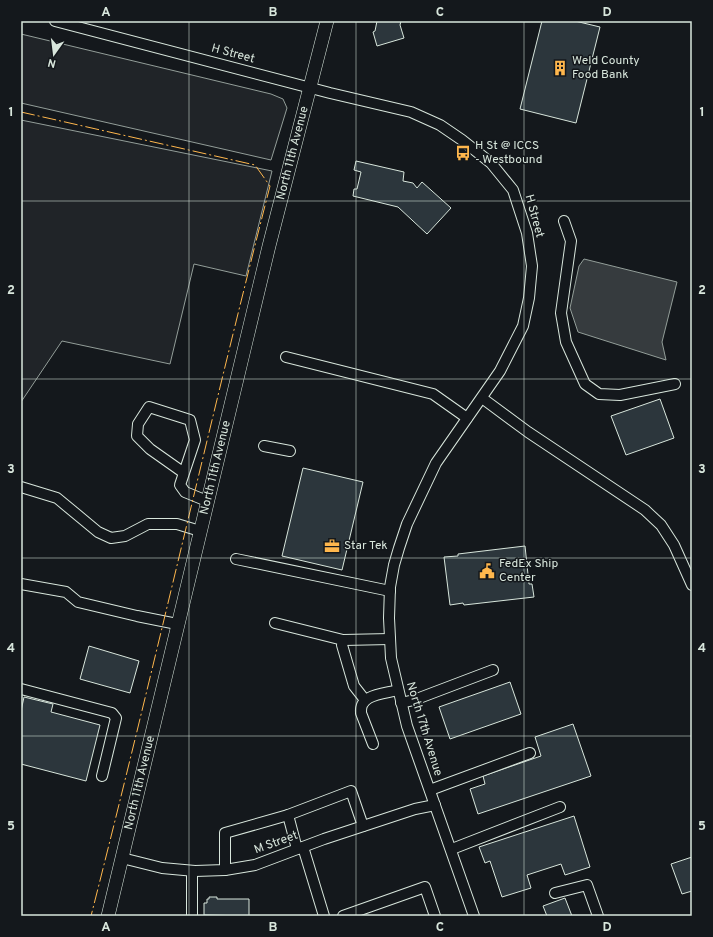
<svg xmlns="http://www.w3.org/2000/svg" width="713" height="937" viewBox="0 0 713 937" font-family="Overpass,sans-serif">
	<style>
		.green { fill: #202428; stroke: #939e99 }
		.water { fill: #363b3e; stroke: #939e99 }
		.building { fill: #2c363c; stroke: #d8e6dc }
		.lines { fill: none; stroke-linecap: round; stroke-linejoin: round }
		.minor-casing { stroke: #d8e6dc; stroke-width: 12 }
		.major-casing { stroke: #d8e6dc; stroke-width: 14 }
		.minor { stroke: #14181c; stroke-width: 10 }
		.major { stroke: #14181c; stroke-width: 13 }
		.power { stroke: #ffb74d; stroke-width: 1; stroke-dasharray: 14 3 2 3; stroke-linecap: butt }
		.grid { fill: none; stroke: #d8e6dc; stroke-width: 1; stroke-opacity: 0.55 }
		.labels { text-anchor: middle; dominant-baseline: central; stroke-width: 3; stroke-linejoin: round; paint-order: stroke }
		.street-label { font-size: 12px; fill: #d8e6dc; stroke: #14181c }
		.poi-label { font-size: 12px; fill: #d8e6dc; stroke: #14181c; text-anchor: start }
		.neatline { fill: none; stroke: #d8e6dc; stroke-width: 1.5 }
		.grid-label { font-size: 13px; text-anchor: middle; font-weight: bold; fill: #d8e6dc }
	</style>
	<rect width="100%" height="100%" fill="#14181c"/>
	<g class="green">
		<polygon points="21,34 271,94 283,99 287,108 271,160 21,103"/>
		<polygon points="21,120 272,171 246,276 194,264 170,364 62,341 21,402"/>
	</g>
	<polygon class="water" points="584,259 677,282 662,342 666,360 578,332 570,308 579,266"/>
	<g class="building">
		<polygon points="377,21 401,21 400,25 404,38 377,46 373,32 375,31"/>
		<polygon points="542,21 575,21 600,27 576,123 520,109"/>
		<polygon points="356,161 404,172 403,181 413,183 417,188 422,182 451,208 427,234 398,207 353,196 354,189 357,189 361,172 354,170"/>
		<polygon points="660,399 674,438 626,455 611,416"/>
		<polygon points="303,468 363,482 342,570 282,556"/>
		<polygon points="525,546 529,584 532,584 534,597 464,605 463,603 450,605 444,557 458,556 458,554"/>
		<polygon points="89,646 139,661 130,693 80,679"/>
		<polygon points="510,682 521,714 450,739 439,707"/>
		<polygon points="24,697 53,704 51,712 100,725 86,781 21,764 21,711"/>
		<polygon points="573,724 591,776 478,814 470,789 485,784 483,776 541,756 535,737"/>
		<polygon points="574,816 590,867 565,875 561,864 527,875 531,888 502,897 490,861 485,863 479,847"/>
		<polygon points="692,857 692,891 682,894 671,864"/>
		<polygon points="209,897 217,897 217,899 249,899 249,916 204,915 204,903 207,903 207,899 209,899"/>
		<polygon points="565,898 572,916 547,916 543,906"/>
	</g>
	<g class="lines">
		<g class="minor-casing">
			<g id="minor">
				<polyline points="55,21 330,93 411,112 440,125 462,140 491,163 513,190 527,233 532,266 529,298 523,326 500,371 436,463 407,524 399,548 394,565 390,587 389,618 391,658 407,726 474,916"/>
				<polyline points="564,221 571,241 561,313 566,342 585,384 599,394 620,395 675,384"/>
				<polyline points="286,357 433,394 467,418"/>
				<polyline points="482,398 528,432 645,510 661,525 674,545 692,585"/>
				<polyline points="264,446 290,451"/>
				<polyline points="184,473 195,440 190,420 149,407 138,424 137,436 150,449 184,473 180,485 185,492 207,501"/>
				<polyline points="21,487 57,498 98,532 111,538 125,536 148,524 177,524 200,531"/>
				<polyline points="236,559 390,591"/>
				<polyline points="21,584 66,592 78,602 137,616 177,624"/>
				<polyline points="275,623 343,640 390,639"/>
				<polyline points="343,640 342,645 354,686 365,700"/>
				<polyline points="21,689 112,713 116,718 102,776"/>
				<polyline points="401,703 414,700 493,670"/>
				<path d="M373,744L361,713C359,694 384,694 398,690"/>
				<polyline points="430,790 530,753"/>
				<polyline points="288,815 297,849"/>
				<polyline points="303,847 324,916"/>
				<polyline points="452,849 560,807"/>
				<polyline points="122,858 162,868 195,871 225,870 255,865 324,839 415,809 435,805"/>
				<polyline points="225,870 225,833 288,815 351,791 363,826"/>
				<polyline points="192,871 192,916"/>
				<polyline points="555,893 587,885 598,916"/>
				<polyline points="343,916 425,887 435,916"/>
			</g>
		</g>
		<g class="major-casing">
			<g id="major">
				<path id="s1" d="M108,916L269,246L327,21"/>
			</g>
		</g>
		<use href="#minor" class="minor"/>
		<use href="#major" class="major"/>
		<path class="power" d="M21,112L255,165L270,186C208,429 153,673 91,916"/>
	</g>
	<path class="grid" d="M189,21V916M356,21V916M524,21V916M21,201H692M21,379H692M21,558H692M21,736H692"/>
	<defs>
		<g id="building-bare" transform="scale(1.2)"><path d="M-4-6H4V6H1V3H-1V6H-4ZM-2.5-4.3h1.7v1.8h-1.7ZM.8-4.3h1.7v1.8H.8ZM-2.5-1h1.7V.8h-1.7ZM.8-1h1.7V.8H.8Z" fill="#ffb74d" stroke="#14181c" stroke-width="2.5" paint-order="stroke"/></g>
		<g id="bus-bare" transform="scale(1.2)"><path d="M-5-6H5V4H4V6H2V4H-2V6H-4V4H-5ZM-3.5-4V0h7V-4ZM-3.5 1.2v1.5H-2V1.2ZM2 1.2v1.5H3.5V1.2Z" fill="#ffb74d" stroke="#14181c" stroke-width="2.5" paint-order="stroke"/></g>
		<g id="office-bare" transform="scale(1.2)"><path d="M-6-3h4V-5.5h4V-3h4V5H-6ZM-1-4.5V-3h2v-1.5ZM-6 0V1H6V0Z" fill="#ffb74d" stroke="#14181c" stroke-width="2.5" paint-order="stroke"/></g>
		<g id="civic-bare" transform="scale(1.2)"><path d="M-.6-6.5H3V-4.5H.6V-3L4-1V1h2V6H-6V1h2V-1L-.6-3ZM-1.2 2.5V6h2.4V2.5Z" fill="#ffb74d" stroke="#14181c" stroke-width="2.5" paint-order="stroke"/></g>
	</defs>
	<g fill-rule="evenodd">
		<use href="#building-bare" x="560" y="68"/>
		<use href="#bus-bare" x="463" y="153"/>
		<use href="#office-bare" x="332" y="546"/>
		<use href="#civic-bare" x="487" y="571"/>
	</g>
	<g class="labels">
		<g class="street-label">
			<text transform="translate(233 54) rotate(15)">H Street</text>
			<text stroke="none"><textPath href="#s1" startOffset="785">North 11th Avenue</textPath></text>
			<text transform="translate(534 216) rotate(75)">H Street</text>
			<text stroke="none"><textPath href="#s1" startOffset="461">North 11th Avenue</textPath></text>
			<text transform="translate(424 729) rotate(73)">North 17th Avenue</text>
			<text stroke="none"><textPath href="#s1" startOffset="137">North 11th Avenue</textPath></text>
			<text transform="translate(276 843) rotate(-20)">M Street</text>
		</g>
		<g class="poi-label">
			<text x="572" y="61">Weld County<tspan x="572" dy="14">Food Bank</tspan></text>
			<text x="475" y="146">H St @ ICCS<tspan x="475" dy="14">- Westbound</tspan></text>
			<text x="344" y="546">Star Tek</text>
			<text x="499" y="564">FedEx Ship<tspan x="499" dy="14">Center</tspan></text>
		</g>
	</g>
	<rect width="713" height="937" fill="none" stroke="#14181c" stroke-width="44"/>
	<g transform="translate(54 54) rotate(194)" stroke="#14181c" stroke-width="3" paint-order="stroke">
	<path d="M0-3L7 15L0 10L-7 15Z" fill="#d8e6dc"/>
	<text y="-6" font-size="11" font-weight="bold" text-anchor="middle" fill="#d8e6dc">N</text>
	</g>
	<rect x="22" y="22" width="669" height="893" class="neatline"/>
	<g class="grid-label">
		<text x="106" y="16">A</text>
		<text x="273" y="16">B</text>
		<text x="440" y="16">C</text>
		<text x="607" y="16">D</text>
		<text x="11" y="116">1</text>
		<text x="702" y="116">1</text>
		<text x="11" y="294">2</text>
		<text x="702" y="294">2</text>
		<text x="11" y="473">3</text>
		<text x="702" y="473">3</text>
		<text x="11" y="652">4</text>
		<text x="702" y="652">4</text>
		<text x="11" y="830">5</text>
		<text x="702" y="830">5</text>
		<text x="106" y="931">A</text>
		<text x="273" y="931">B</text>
		<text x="440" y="931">C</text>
		<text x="607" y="931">D</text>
	</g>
</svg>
